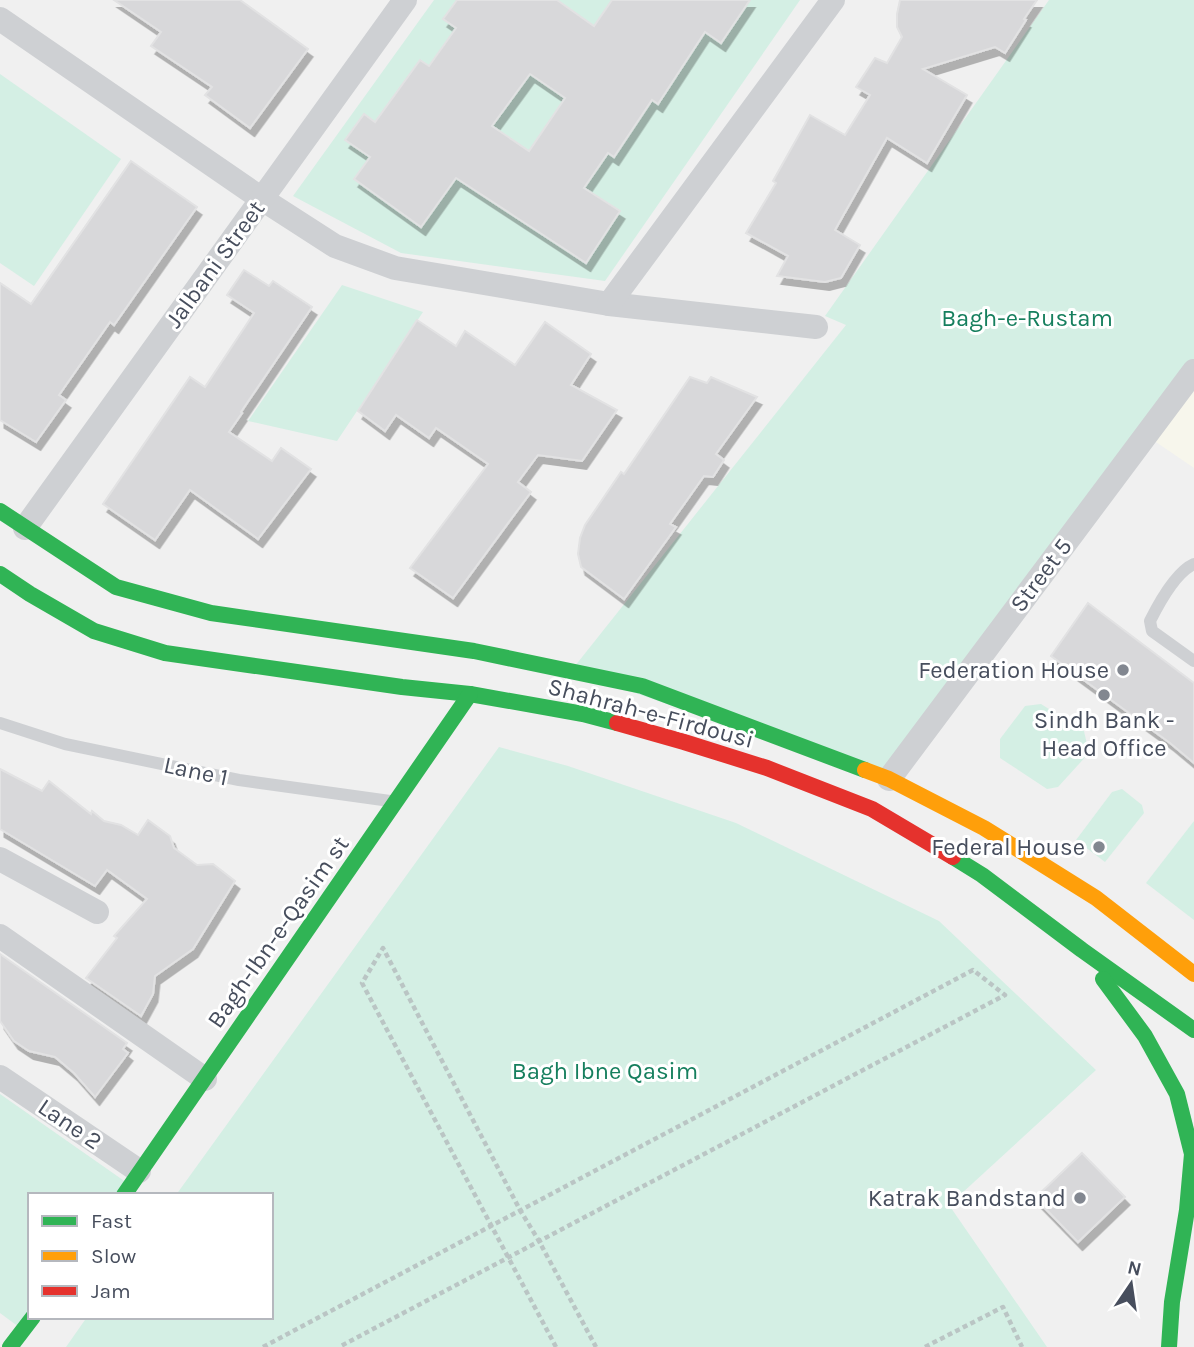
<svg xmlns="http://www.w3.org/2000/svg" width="1194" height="1347" viewBox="0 0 1194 1347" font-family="Karla,sans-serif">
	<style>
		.commercial { fill: #f7f6ec }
		.green { fill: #d4efe4 }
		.building { fill: #d8d8da; stroke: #e2e2e3; stroke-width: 2; fill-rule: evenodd; filter: url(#shadow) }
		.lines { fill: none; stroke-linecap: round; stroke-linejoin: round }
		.path { stroke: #bac5c4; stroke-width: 4.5; stroke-dasharray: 5 3.5; stroke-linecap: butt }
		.lane { stroke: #ced0d3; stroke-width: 12 }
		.street { stroke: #ced0d3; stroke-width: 24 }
		.fast { stroke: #30b455; stroke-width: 16 }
		.slow { stroke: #ff9f0a; stroke-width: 16 }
		.jam { stroke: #e5322d; stroke-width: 16 }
		.poi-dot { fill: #828790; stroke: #fff; stroke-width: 2.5 }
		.labels { text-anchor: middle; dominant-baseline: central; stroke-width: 6; stroke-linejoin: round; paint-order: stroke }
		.street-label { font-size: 24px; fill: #474e5d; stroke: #fff }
		.park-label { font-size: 24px; fill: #167f5e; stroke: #fff }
		.poi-label { font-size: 24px; fill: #474e5d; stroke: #fff; text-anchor: end }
	</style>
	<defs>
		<filter id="shadow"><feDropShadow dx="4.5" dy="8" stdDeviation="0" flood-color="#0004"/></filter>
	</defs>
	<rect width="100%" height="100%" fill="#f0f0f0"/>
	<polygon class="commercial" points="1194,372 1194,468 1147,436"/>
	<g class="green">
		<polygon points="434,0 800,0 605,281 401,253 293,196"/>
		<polygon points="1049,0 1194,0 1194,372 889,780 571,671 846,325 825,316"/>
		<polygon points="0,74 121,159 34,286 0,263"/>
		<polygon points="342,285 423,312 337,441 248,421"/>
		<polygon points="1041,704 1084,731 1089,753 1058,787 1047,789 1000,758 1000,739 1025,706"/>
		<polygon points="499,747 568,766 736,823 939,921 1096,1070 949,1205 1047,1347 66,1347 87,1317 271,1317 271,1195 176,1195"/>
		<polygon points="1122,789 1142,805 1144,813 1105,862 1076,840 1112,792"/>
		<polygon points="1194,821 1194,920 1146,883"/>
		<polygon points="0,1094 130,1185 124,1195 30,1195 30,1317 23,1330 0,1313"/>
	</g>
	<g class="building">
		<polygon points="114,0 240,0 308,49 250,128 205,95 212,87 151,46 161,32"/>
		<path d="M457,0H557L594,26L612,0H750L721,43L705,32L658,104L652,100L614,157L608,153L584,188L620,211L586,263L456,178L421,227L354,179L370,157L345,140L364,114L375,122L420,60L429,66L456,28L443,19ZM530,74L565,98L529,151L492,126Z"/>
		<polygon points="900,0 1037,0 1024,19 1026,20 1005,53 995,47 923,69 967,95 927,163 887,138 835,230 860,245 841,278 825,282 777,276 788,256 746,233 776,183 773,181 810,115 845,135 870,95 856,87 875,58 887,63 902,37 897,27 897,14"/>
		<polygon points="131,161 197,207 114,325 110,322 59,395 66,400 36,442 0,420 0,283 31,304"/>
		<polygon points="244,270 269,286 273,281 312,307 241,412 242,413 229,432 272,461 281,448 311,469 258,539 190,490 155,540 103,504 190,377 205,387 254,313 227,295"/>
		<polygon points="417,320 456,346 465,331 515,365 545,322 591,354 571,385 617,410 582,461 538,455 518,482 531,492 453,598 410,568 488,464 436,428 429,438 396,415 385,431 358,411"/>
		<polygon points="690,377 707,383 711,377 757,397 716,454 724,460 713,477 704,476 670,524 676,527 624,599 581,567 578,554 580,538 585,525 621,472 624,474"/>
		<polygon points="1088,603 1194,683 1194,763 1170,743 1051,656"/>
		<polygon points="0,769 42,791 49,781 91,814 92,811 104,821 121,825 138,835 148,820 170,836 174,848 197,865 213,864 235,881 193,949 155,976 153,994 141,1016 86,978 117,938 114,936 147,899 107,870 95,886 0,829"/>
		<polygon points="0,954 127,1043 123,1049 128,1053 95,1097 74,1073 55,1057 29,1051 14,1041 0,1021"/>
		<polygon points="1082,1153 1125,1197 1078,1242 1035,1198"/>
	</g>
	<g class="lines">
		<g class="path">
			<polyline points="263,1347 973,970 1005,995 339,1347"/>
			<polyline points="556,1347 362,983 383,948 520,1210 539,1241 596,1347"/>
			<polyline points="925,1347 1003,1307 1022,1347"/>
		</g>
		<g class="lane">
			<path d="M1194,564C1176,572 1159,603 1150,621L1152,631L1194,661"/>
			<polyline points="0,723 65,744 239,780 390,801"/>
		</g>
		<g class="street">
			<polyline points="0,19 262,199 335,246 395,268 609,304 816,327"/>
			<polyline points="609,304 833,0"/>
			<polyline points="25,528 405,0"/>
			<polyline points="889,779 1194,371"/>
			<polyline points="0,859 97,912"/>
			<polyline points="0,936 205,1079"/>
			<polyline points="0,1077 139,1171"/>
		</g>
		<g class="fast">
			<polyline points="0,511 116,587 211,613 474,651 642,686 865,770"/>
			<polyline points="0,574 30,594 94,631 165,653 402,687 470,694 583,714 617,723"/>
			<polyline points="953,857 982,875 1082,950 1194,1030"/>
			<polyline points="1103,979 1145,1036 1177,1094 1192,1154 1187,1210 1172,1302 1169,1347"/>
			<polyline points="124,1195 470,694"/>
			<polyline points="10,1347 33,1317"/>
		</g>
		<polyline class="slow" points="865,770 889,779 984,828 1096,898 1194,974"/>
		<polyline class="jam" points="617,723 684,742 767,768 872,809 953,857"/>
	</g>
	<g class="poi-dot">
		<circle cx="1123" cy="670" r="7"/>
		<circle cx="1104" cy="695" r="7"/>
		<circle cx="1099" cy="847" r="7"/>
		<circle cx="1080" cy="1198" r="7"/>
	</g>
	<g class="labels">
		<g class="street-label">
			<text transform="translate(215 264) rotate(-54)">Jalbani Street</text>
			<text transform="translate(1041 575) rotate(-53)">Street 5</text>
			<text transform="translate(651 713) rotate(15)">Shahrah-e-Firdousi</text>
			<text transform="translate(196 771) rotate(12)">Lane 1</text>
			<text transform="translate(278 932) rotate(-55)">Bagh-Ibn-e-Qasim st</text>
			<text transform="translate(70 1124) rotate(34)">Lane 2</text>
		</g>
		<g class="park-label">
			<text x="1027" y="318">Bagh-e-Rustam</text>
			<text x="605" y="1071">Bagh Ibne Qasim</text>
		</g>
		<g class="poi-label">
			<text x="1109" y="670">Federation House</text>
			<text x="1104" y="720" text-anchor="middle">Sindh Bank -<tspan x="1104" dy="28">Head Office</tspan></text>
			<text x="1085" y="847">Federal House</text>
			<text x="1066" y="1198">Katrak Bandstand</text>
		</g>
	</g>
	<rect x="28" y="1193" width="245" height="126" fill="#ffffff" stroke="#b5b8be" stroke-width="2"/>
	<rect x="42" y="1216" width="35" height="10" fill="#30b455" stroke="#b5b8be" stroke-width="2"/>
	<text x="91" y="1228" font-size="21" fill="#474e5d">Fast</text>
	<rect x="42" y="1251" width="35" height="10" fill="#ff9f0a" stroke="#b5b8be" stroke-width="2"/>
	<text x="91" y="1263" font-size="21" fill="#474e5d">Slow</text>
	<rect x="42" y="1286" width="35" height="10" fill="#e5322d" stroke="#b5b8be" stroke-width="2"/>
	<text x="91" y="1298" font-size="21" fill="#474e5d">Jam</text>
	<g transform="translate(1131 1284) rotate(13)" stroke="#ffffff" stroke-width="5" paint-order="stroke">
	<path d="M0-5L12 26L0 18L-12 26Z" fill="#474e5d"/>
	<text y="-10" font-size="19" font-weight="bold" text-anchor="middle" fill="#474e5d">N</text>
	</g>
</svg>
